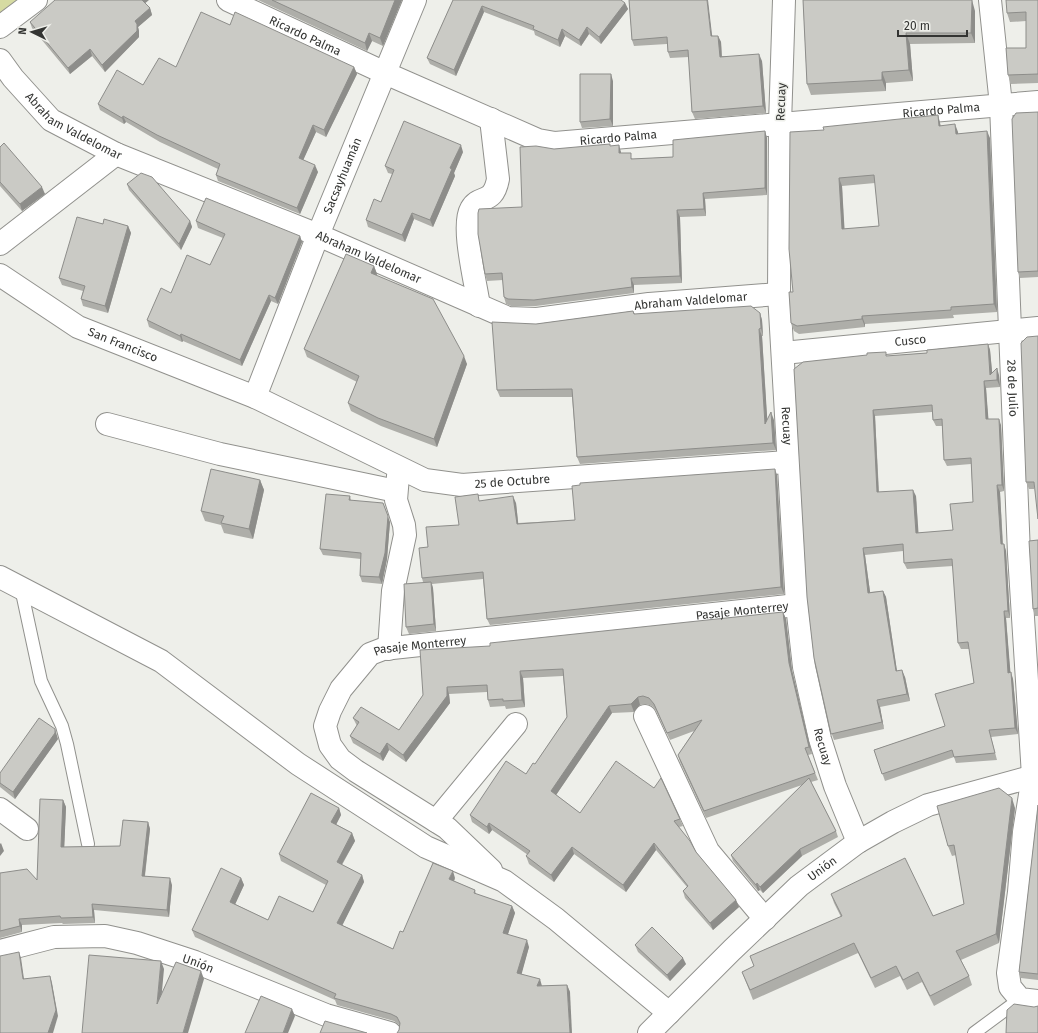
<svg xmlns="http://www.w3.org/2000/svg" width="1038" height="1033" viewBox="0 0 1038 1033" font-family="'Fira Sans',sans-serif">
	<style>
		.green { fill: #d6dba2 }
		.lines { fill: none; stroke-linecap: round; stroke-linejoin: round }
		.service-casing { stroke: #91918d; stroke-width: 14 }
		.minor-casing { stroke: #91918d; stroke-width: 24 }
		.service { stroke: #fff; stroke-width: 12 }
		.minor { stroke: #fff; stroke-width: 22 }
		.wall { fill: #aeaea9; fill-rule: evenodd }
		.shaded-wall { fill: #8d8d8a }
		.building { fill: #cacac5; stroke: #8d8d8a; fill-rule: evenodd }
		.labels { text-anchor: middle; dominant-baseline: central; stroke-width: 3; stroke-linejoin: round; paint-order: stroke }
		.street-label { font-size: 12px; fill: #333432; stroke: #eeefea }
	</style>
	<rect width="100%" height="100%" fill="#eeefea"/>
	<polygon class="green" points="0,0 23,0 0,19"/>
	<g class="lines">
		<g class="service-casing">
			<g id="service">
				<polyline points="21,588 41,681 62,726 67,744 88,844"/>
				<polyline points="974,1033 1020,999"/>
			</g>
		</g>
		<g class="minor-casing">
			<g id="minor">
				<path id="s1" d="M228,0L385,73L538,140L555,143L1038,102"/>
				<path id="s2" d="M784,0L780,124L779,294L797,605L804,667L820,739L835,786L858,842"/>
				<path id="s3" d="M990,0L1001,105L1019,554L1033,776L1024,832L1019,892L1008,973L1010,987L1020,999L1038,1001"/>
				<polyline points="0,27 36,0"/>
				<path id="s4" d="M0,60L13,78L51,120L116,154L318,235L508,318L537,319L649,304L779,294"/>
				<polyline points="0,244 116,154"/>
				<path id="s5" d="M0,275L78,327L255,397L425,480L462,485L787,462"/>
				<path d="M479,306C476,284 461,226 471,209C479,194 493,206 498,179L491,119"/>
				<path id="s6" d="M783,353L1038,328"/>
				<path id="s7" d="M255,397L318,235L415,0"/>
				<polyline points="107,424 220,454 396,491"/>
				<polyline points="0,577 161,661 298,764 426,847 504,881 556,919 669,1013"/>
				<polyline points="389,649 393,591 405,535 404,525 396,500 398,476"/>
				<polyline points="645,716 708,851 765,919"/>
				<polyline points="0,809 27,829"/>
				<polyline points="436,821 516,724"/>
				<path id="s8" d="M491,870L447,828L356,771L340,759L330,745L325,726L330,711L341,689L370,654L383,649L797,605"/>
				<path id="s9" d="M0,951L54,937L105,936L137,943L195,962L326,1015L390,1033"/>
				<path id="s10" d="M649,1033L732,950L799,886L858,842L893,822L928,805L1038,775"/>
			</g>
		</g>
		<use href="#service" class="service"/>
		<use href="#minor" class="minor"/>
	</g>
	<g class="wall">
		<polygon points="258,0 402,0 383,46 372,41 367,51"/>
		<polygon points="453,0 625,3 628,9 601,44 589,34 581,46 565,36 560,47 535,35 534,31 484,12 456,76 430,64 427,58"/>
		<polygon points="629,0 713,36 718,36 721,42 722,56 762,61 766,113 695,119 692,112 689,57 670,58 668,52 667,44 634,46 632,40"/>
		<polygon points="803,0 975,11 975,43 910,44 913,81 886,83 886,91 811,95 807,84"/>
		<polygon points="1038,0 1038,83 1011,84 1008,75 1026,48 1026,21 1010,22 1007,13"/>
		<polygon points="145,3 150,8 152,15 138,27 139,31 139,37 105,72 92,56 70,74 32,28 30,22"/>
		<polygon points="176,67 354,67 357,74 326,137 316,132 303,160 318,172 300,214 218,181 216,175 218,169 160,142 126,122 124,124 100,110 98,104 143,85"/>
		<polygon points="613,81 613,126 582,128 580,122"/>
		<polygon points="1038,112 1038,277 1020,278 1018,272"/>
		<path d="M938,115L940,123L941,126L958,132V134L990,138L997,312L953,315L954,318L865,324V327L799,334L794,331L791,323L793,292L824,130ZM875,183L879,226L844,229L842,186Z"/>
		<polygon points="765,131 767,138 767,195 705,199 706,216 680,217 682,283 634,285 634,293 536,306 511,306 506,304 504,297 503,280 487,281 485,274 554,149 611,146 621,152 621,153 633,159 673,157"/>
		<polygon points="0,147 45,194 22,211 0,186"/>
		<polygon points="463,152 454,173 455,176 433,227 414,219 405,242 368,227 366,220 381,202 392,174 388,173 385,166"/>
		<polygon points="127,184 190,221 192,227 181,250 129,190"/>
		<polygon points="196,221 300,236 302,242 278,304 271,301 242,366 183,341 182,342 149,327 147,320 210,265 223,238 198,228"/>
		<polygon points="103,224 128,226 131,233 108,313 83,306 81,299 83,291 62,285 59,278"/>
		<polygon points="374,266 377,274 376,275 467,364 437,447 381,426 351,411 348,403 357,382 307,357 304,349"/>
		<polygon points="633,311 635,314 760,313 762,320 763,336 762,336 767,420 774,420 776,450 580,464 577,457 572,397 500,397 497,390 536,324"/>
		<polygon points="1038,336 1034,489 1029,489 1026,482"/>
		<path d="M988,344L990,350L992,373L999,375L1000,387L986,388L988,419L1001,425L1004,491L1000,492L1003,544H1004L1006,551L1010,618H1006L1010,672L1013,679L1018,734L991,737L997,760L956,763L954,757L885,781L874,750L945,726L974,683L969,649H961L958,643L953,566L907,569L904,563L903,551L865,555L870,592L883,591L886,597L897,671L905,677L910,701L880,707L884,729L834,740L830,729L867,355L888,356L927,353ZM932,412L933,420L936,426H942L944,460L947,466L971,464L973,502L953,530L918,533L916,496L879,492L875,416Z"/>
		<polygon points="777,475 784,594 490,625 487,619 483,579 432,584 433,588 436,631 409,634 406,627 423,582 422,578 428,547 459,525 481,501 516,503 518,523 575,520"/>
		<polygon points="260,480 264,490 253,539 224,533 221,525 205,521 201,511"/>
		<polygon points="350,496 351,500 390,522 387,559 382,584 362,582 360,576 361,559 323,555 320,549"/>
		<polygon points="1038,540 1038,616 1035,616 1033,609"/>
		<polygon points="783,612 786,619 792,670 812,754 808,755 818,780 811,782 836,831 838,837 802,856 763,893 760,890 758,891 733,861 731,855 802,785 706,818 680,762 678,755 694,731 670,740 656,711 652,706 646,704 640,705 634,712 612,713 556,795 580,813 680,819 683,826 679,827 696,852 736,900 739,907 713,930 685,898 683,891 687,887 656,850 626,892 574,854 554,882 529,864 526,856 528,855 492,830 489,834 472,822 470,815 526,774 535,764 567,717 563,676 523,678 525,707 506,709 505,706 490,707 488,700 487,692 449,694 450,703 406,762 389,750 383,761 353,743 350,736 357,726 353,718 399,730 490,646"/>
		<polygon points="58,739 15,799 0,787 0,773"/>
		<polygon points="63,800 66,807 64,847 120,846 148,822 150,829 145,876 172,885 169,917 94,910 95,923 63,924 62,923 22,925 22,932 0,938 0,873 37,880"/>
		<polygon points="1038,805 1038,980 1021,978 1019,972"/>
		<polygon points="339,808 341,815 336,824 352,833 355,841 342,865 362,875 364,882 342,925 393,949 403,932 455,878 454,881 475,890 476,894 512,906 515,913 508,934 529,947 521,974 542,986 567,985 570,992 399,1030 399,1025 394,1021 337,1005 335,1000 195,937 192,930 241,878 244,885 235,904 268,920 313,912 326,885 281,861 279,854"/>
		<polygon points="1015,808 999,943 961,960 969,976 972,985 934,1006 922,982 907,990 900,976 875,988 858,953 753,1000 742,972 754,966 750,956 841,917 834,903 831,894 933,916 964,904 956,855 952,856 948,846"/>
		<polygon points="635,945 686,964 670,981 638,952"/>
	</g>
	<g class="shaded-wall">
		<polygon points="141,0 149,0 143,5"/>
		<polygon points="395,0 402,0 383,46 380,38"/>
		<polygon points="707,0 708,0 713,43 711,36"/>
		<polygon points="972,0 975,11 975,43 971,33"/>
		<polygon points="625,3 628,9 601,44 599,37"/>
		<polygon points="482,6 484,12 456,76 454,70"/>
		<polygon points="150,8 152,15 138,27 139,31 139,37 105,72 102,65 135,21"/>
		<polygon points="587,27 589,34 581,46 579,40"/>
		<polygon points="562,29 565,36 560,47 558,40"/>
		<polygon points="369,33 372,41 367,51 365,43"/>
		<polygon points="906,33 910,44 913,81 909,70"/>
		<polygon points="718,36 721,42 722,63 720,57"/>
		<polygon points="90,49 92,56 70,74 68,68"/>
		<polygon points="759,54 762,61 766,113 763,106"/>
		<polygon points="354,67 357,74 326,137 324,130"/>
		<polygon points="882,72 886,83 886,91 882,80"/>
		<polygon points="611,74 613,81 613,126 610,119"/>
		<polygon points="938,115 940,123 941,134 939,126"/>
		<polygon points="123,116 126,122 124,124 122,118"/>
		<polygon points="955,124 958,132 959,142 956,134"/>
		<polygon points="313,125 316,132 301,165 299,158"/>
		<polygon points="765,131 767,138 767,195 765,188"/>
		<polygon points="987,131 990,138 997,312 994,304"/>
		<polygon points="461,145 463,152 454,173 455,176 433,227 430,220 450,168"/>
		<polygon points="619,145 621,152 621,160 619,153"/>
		<polygon points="315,165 318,172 300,214 297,208"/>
		<polygon points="839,178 842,186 845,237 842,229"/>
		<polygon points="42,187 45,194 22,211 20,204"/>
		<polygon points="703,193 705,199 706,216 704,209"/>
		<polygon points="677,210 680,217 682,283 680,276"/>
		<polygon points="412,213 414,219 405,242 402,235"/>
		<polygon points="190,221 192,227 181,250 179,244"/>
		<polygon points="128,226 131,233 108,313 105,306"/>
		<polygon points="300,236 302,242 278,304 275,298"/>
		<polygon points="374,266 377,274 374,281 371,273"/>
		<polygon points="631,278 634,285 634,293 632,287"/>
		<polygon points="269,295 271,301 242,366 240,360"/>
		<polygon points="760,313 762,320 763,336 761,328"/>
		<polygon points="862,316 865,324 865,327 862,319"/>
		<polygon points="759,329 762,336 768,431 765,424"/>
		<polygon points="181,334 183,341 182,342 180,336"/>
		<polygon points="988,344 990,350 993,381 990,375"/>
		<polygon points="464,356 467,364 437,447 434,439"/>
		<polygon points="997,368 999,375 1000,387 997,380"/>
		<polygon points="984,381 986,388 989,426 986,419"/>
		<polygon points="873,410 875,416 879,499 877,492"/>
		<polygon points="771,412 774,420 776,450 773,443"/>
		<polygon points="999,419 1001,425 1004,491 1002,485"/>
		<polygon points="775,469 777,475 784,594 781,587"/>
		<polygon points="260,480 264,490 253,539 249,529"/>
		<polygon points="997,485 1000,492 1003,551 1001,544"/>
		<polygon points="913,490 916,496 919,540 916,533"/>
		<polygon points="513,496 516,503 519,530 517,524"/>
		<polygon points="383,503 390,522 387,559 382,584 379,577"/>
		<polygon points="1004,544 1006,551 1010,618 1008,611"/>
		<polygon points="863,548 865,555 871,599 868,593"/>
		<polygon points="431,582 433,588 436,631 434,624"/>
		<polygon points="883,591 886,597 898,678 896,671"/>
		<polygon points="1004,611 1006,618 1011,679 1008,673"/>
		<polygon points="783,612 786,619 792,670 812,754 809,747 789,663"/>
		<polygon points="902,670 905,677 910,701 907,694"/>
		<polygon points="520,671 523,678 525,707 522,700"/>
		<polygon points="1011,672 1013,679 1018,734 1015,728"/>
		<polygon points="447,687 449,694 450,703 406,762 403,755"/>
		<polygon points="638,697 640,705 634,712 631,704"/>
		<polygon points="877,700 880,707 884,729 882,722"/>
		<polygon points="609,706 612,713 554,798 551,791"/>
		<polygon points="55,729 58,739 15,799 13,792"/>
		<polygon points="387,743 389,750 383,761 380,754"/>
		<polygon points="1012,798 1015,808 999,943 996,934"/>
		<polygon points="63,800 66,807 64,854 61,847"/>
		<polygon points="339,808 341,815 334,829 331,822"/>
		<polygon points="148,822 150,829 144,882 142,876"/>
		<polygon points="489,823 492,830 489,834 487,827"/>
		<polygon points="352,833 355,841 339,869 337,862"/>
		<polygon points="1,843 4,851 0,856 0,844"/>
		<polygon points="654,843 656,850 626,892 623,885"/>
		<polygon points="572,847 574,854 554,882 551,875"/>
		<polygon points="800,849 802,856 763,893 760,887"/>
		<polygon points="453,871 455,878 452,886 449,879"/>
		<polygon points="362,875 364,882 340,930 337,923"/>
		<polygon points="170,878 172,885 169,917 167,910"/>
		<polygon points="241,878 244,885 233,909 230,902"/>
		<polygon points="757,883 760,890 758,891 756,885"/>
		<polygon points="736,900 739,907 713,930 710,923"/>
		<polygon points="92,904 94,910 95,923 93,917"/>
		<polygon points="512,906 515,913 506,940 503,933"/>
		<polygon points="19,919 22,925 22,932 20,926"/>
		<polygon points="527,940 529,947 520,980 517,973"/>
		<polygon points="19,952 21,958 25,986 23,979"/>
		<polygon points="683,958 686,964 670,981 667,975"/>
		<polygon points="161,961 164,969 160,1013 157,1004"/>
		<polygon points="201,971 204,979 188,1033 183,1033"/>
		<polygon points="50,976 52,983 58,1016 53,1033 48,1033"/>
		<polygon points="540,979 542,986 537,986"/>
		<polygon points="567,985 570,992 572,1033 570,1033"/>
		<polygon points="292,1009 295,1016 288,1033 283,1033"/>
	</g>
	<g class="building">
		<polygon points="55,0 142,0 150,8 135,21 137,24 137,31 102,65 90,49 68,68 30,22"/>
		<polygon points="272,0 395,0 380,38 369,33 365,43"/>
		<polygon points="453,0 621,0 625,3 599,37 587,27 579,40 562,29 558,40 533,29 534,26 482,6 454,70 427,58"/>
		<polygon points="629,0 707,0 711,36 718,36 720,57 759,54 763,106 692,112 688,50 668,52 667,37 632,40"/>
		<polygon points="803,0 972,0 971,33 906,33 909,70 882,72 882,80 807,84"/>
		<polygon points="1006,0 1038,0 1038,74 1008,75 1006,48 1026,48 1026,12 1007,13"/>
		<polygon points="201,12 230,25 235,12 354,67 324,130 313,125 299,158 315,165 297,208 216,175 220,164 157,135 123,116 122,118 98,104 117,70 143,85 159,58 176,67"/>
		<polygon points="580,74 611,74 610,119 580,122"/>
		<polygon points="1038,112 1038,271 1018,272 1012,119 1016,113"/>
		<path d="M938,115L939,126L955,124L956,134L987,131L994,304L951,307V310L862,316V319L797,326L791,323L789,292H793L789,249L790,132L824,130L823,127ZM874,175L879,226L842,229L839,178Z"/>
		<polygon points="404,121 461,145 450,168 452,169 430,220 412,213 402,235 366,220 374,199 381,202 394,170 385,166"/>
		<polygon points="765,131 765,188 703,193 704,209 677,210 680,276 631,278 632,287 534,300 508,299 504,297 502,273 485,274 478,234 478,213 479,209 522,207 520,147 536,146 554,149 610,144 610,146 619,145 619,153 631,153 631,159 673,157 673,140"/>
		<polygon points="4,143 42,187 20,204 0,182 0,147"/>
		<polygon points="141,173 152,177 190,221 179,244 127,184"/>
		<polygon points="206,198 300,236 275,298 269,295 240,360 181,334 180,336 147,320 161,288 171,293 187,255 210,265 225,234 196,221"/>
		<polygon points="77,217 103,224 104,219 128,226 105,306 81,299 85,286 59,278"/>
		<polygon points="346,254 374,266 371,273 433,299 464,356 434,439 378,418 348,403 359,376 304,349"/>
		<polygon points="751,306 760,313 761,328 759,329 765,424 771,412 773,443 577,457 572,389 497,390 492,322 536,324 633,311 634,314"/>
		<polygon points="1038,336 1038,519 1034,482 1026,482 1021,343 1027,337"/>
		<path d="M988,344L990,375L997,368V380L984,381L986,419H999L1002,485H997L1001,544H1004L1008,611H1004L1008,673L1011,672L1015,728L989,730L995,753L954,757L952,750L882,774L874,750L945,726L935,694L974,683L968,642L958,643L952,559L904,563L903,544L863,548L868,593L883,591L896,671L902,670L907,694L877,700L882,722L831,734L814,658L807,597L794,369L803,362L867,355V353L886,352V356L927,353V350ZM932,405L933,420L942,419L944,460L971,458L973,502L950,504L953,530L916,533L913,490L877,492L873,410Z"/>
		<polygon points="211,469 260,480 249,529 221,523 224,516 201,511"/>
		<polygon points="775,469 781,587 487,619 483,572 422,578 419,548 428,547 426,527 459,525 455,497 478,494 479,501 513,496 517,524 575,520 572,486 580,485 580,483"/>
		<polygon points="326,494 350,496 349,500 383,503 388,516 385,553 379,577 360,576 361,553 320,549"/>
		<polygon points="1038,540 1038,608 1033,609 1029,541"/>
		<polygon points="431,582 434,624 406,627 404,584"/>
		<polygon points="783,612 789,663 809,747 805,748 815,773 704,811 678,755 702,720 667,733 654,704 649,698 643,696 638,697 631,704 609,706 551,791 580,813 616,761 654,788 661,778 680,819 674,821 690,841 696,852 736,900 710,923 683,891 688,886 654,843 623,885 572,847 551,875 526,856 530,851 489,823 487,827 470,815 506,761 526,774 533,763 535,764 567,717 563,669 520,671 522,700 503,701 503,699 488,700 487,685 447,687 447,696 403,755 387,743 380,754 350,736 359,722 353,718 361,707 399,730 423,695 420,650 490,646 490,643"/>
		<polygon points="39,718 55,729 55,733 13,792 0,783 0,773"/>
		<polygon points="809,778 836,831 800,849 760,887 757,883 756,885 731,855"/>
		<polygon points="999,788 1012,798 996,934 956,951 969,976 930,996 918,972 903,980 896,966 871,978 854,943 750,990 742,972 754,966 750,956 842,916 831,894 905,858 933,916 964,904 954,845 948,846 937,806"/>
		<polygon points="311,793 339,808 331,822 352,833 337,862 362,875 337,923 393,949 400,931 403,932 433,863 453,871 449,879 475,890 474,893 512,906 503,933 527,940 517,973 540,979 537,986 567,985 570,1033 397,1033 399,1030 400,1023 397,1017 391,1014 334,998 336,994 192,930 221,868 241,878 230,902 268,920 279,896 313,912 328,881 279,854"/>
		<polygon points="40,799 63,800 61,847 120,846 123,820 148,822 142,876 170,878 167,910 92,904 93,917 61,918 60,916 19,919 20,926 0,931 0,873 27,869 37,880"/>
		<polygon points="1038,805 1038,974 1019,972"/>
		<polygon points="652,927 683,958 667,975 635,945"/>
		<polygon points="19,952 23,979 50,976 56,1010 48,1033 0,1033 0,956"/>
		<polygon points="89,955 161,961 157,1004 176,962 201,971 183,1033 82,1033"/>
		<polygon points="261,996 292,1009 283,1033 245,1033"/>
		<polygon points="1014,1004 1034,1007 1038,1006 1038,1033 1006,1033 1007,1010"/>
		<polygon points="325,1021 367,1033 320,1033"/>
	</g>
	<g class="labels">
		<g class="street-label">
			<text stroke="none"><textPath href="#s1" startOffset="85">Ricardo Palma</textPath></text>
			<text transform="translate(781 102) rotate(-88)">Recuay</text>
			<text stroke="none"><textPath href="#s1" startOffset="745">Ricardo Palma</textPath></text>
			<text stroke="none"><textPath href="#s4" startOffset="101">Abraham Valdelomar</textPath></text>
			<text stroke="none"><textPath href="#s1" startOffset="421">Ricardo Palma</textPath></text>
			<text stroke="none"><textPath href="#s7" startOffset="238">Sacsayhuamán</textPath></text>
			<text stroke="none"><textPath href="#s4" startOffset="425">Abraham Valdelomar</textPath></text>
			<text stroke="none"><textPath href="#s4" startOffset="761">Abraham Valdelomar</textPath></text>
			<text stroke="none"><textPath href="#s6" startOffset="128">Cusco</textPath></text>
			<text stroke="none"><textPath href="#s5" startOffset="142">San Francisco</textPath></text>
			<text stroke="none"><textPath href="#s3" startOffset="389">28 de Julio</textPath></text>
			<text stroke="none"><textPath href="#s2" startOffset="426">Recuay</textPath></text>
			<text stroke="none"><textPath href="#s5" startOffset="561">25 de Octubre</textPath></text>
			<text stroke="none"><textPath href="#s8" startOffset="686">Pasaje Monterrey</textPath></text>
			<text stroke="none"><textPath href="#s8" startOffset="362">Pasaje Monterrey</textPath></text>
			<text stroke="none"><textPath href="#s2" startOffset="750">Recuay</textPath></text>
			<text stroke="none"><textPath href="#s10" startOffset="239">Unión</textPath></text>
			<text stroke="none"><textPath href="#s9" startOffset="204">Unión</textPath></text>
		</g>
	</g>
	<g transform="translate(32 32) rotate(275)" stroke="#eeefea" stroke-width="3" paint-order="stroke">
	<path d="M0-3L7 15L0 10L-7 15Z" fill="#333432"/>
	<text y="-6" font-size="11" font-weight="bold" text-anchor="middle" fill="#333432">N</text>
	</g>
	<path d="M898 30v6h69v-6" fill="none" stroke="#333432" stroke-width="2"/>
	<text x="904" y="30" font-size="12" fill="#333432" stroke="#eeefea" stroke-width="3" paint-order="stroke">20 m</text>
</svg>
